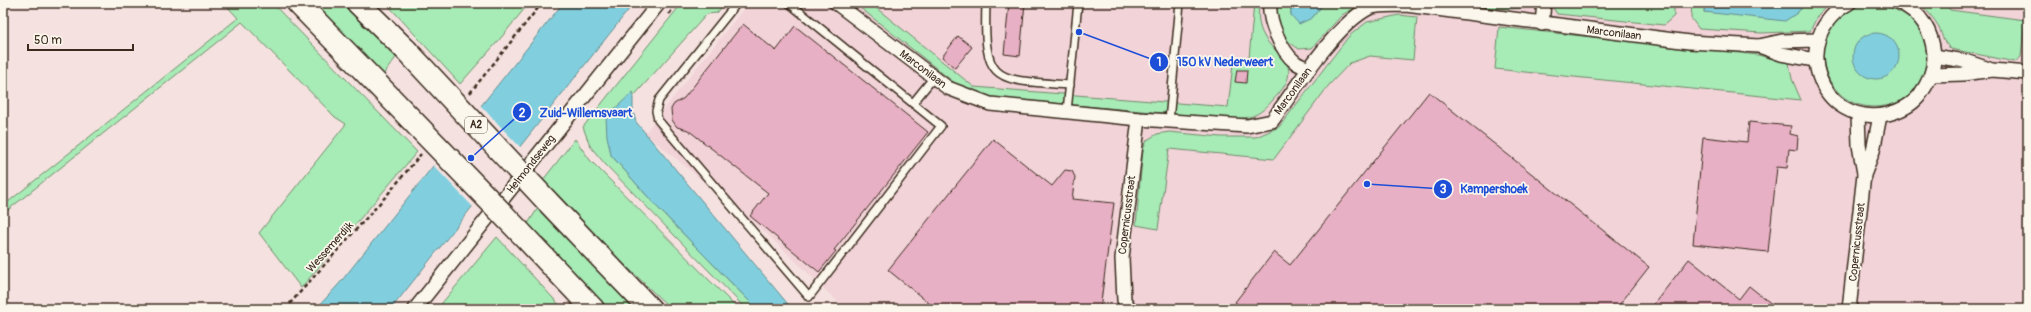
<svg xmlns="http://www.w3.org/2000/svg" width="2031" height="312" viewBox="0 0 2031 312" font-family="Pangolin,sans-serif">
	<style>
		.built { fill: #f1d3d8 }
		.green { fill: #a7ebb6; stroke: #718a6a }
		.water { fill: #81cfde; stroke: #658d91 }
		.pier { fill: #f5e2e0 }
		.building { fill: #e8b0c4; stroke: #3b2a1e }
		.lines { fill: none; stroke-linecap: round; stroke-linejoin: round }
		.service-casing { stroke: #3b2a1e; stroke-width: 10 }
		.minor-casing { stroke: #3b2a1e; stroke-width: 16 }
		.motorway-casing { stroke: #3b2a1e; stroke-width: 25 }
		.path { stroke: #3b2a1e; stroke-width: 2.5; stroke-dasharray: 4 3; stroke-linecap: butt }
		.service { stroke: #fbf7ec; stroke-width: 7 }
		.minor { stroke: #fbf7ec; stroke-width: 13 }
		.motorway { stroke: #fbf7ec; stroke-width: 22 }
		.motorway-bridge-casing { stroke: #3b2a1e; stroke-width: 25; stroke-linecap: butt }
		.motorway-bridge { stroke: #fbf7ec; stroke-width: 22 }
		.labels { text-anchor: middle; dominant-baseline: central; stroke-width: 3.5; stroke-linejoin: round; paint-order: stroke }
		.shield { fill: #fbf7ec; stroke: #75685c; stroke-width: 1 }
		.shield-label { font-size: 10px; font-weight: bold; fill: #3b2a1e }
		.street-label { font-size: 11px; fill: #3b2a1e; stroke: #fbf7ec }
		.leader { fill: none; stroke: #1d4ed8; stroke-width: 1.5 }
		.callout-dot { fill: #1d4ed8; stroke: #fbf7ec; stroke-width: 1.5 }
		.mark-label { font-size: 12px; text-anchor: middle; font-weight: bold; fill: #fff }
		.callout-label { font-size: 12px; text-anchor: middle; font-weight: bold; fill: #1d4ed8; stroke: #fbf7ec; stroke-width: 3.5; stroke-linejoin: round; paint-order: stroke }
	</style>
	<rect width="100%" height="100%" fill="#f5e2e0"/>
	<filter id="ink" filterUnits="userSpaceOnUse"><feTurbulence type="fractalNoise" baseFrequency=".025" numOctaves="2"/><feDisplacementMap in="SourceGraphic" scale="8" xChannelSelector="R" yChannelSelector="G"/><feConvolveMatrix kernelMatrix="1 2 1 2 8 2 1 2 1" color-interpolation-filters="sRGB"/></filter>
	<g filter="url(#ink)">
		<polygon class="built" points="748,3 2028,3 2028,309 845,309 767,234 645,133"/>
		<g class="green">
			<polygon points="224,3 272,3 417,152 301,288 259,233 346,124 335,117 242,22 3,214 3,206 238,18"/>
			<polygon points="311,3 343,3 397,56 383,75"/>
			<polygon points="386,3 529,3 500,39 460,84"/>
			<polygon points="682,3 725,3 717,13 707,14 633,97 633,92 611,155 656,206 757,309 746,309 605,164 590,146 583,127"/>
			<path d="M854,3H870L974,87L1228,107L1233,64L1249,58L1254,3H1259C1258,15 1258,26 1264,36C1269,46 1278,51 1284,59C1296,75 1283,89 1273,100C1258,117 1251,118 1230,119L997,98L975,94L961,88Z"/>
			<path d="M1276,3H1291V15L1312,18L1324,3H1364L1342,15L1312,48L1299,49C1279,36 1274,26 1276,3Z"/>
			<polygon points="1419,3 1530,3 1524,8 1506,9"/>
			<polygon points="1550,3 1622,3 1640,6 1674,3 1674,16 1664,25 1557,14"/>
			<polygon points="1692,3 1705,3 1704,12 1797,13 1806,3 1830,3 1818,15 1810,31 1762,33 1699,29 1691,18"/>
			<polygon points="1737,3 1788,3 1778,7"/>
			<path d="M1919,3H1945L1950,10L2025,20L2021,57L2015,62L1951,49C1942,41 1943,37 1939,27C1934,18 1926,10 1919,3Z"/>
			<path d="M1877,4C1915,12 1935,36 1923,76C1919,88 1906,101 1893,104C1824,125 1794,29 1859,6C1864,4 1871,4 1877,4Z"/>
			<polygon points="1399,15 1417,17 1413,60 1370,56 1350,63 1329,85 1274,159 1169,149 1158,229 1136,225 1143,149 1147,140 1157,134 1169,132 1221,137 1256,137 1279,127 1349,36 1367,22"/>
			<polygon points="1499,27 1758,55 1789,63 1792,79 1801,100 1495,69"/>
			<polygon points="575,139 590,160 738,309 671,309 624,264 543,180"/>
			<polygon points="538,208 636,309 606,309 527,225"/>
			<polygon points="497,237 563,309 437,309"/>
		</g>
		<g class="water">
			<polygon points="563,3 634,3 391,309 316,309 339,284"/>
			<polygon points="1291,3 1324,3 1312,18 1299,24 1291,15"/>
			<polygon points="1705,3 1737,3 1778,7 1788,3 1806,3 1797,13 1785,21 1704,12"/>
			<circle cx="1876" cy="56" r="23"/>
			<polygon points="633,92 633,111 636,122 792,309 757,309 656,206 611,155 607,136 606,117"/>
		</g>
		<polygon class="pier" points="480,105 521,148 474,208 432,164"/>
		<g class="building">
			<polygon points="1009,3 1025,3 1020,56 1004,54"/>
			<polygon points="743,24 776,51 795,26 928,132 834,250 836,251 819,272 750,216 768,193 688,130 677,127 672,120 671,109 674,104 684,98"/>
			<polygon points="958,36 972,47 955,68 942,57"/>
			<polygon points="1237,70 1247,70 1246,83 1235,82"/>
			<polygon points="1429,92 1649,267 1616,309 1244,309 1235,302 1274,252 1290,265"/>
			<polygon points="1749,122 1791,126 1790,134 1798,136 1797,150 1789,149 1787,168 1777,167 1768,252 1693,244 1703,137 1747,142"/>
			<polygon points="993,139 1052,186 1065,170 1072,171 1075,177 1072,199 1114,203 1100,309 936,309 888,270"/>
			<polygon points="1689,259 1739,299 1749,286 1778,309 1650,309"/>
		</g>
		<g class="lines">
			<g class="service-casing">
				<g id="service">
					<polyline points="737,3 659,100 656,111 658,120 809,297 941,126 789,3"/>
					<path d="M986,4C983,86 996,79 1070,85"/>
					<polyline points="913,103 934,77"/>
					<polyline points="1067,111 1078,3"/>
					<polyline points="1169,121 1180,3"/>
				</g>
			</g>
			<g class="minor-casing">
				<g id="minor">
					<path d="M836,3L948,88L990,104L1139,119L1247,126L1272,121C1295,89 1335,25 1369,8C1379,4 1396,6 1406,5L1689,42L1759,46L1782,41L1817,40"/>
					<path d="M1270,3C1268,20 1281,51 1295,62C1298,65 1305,67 1309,69"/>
					<path d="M1849,3C1787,37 1819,129 1888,114C1899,111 1912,105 1919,96C1928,84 1935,69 1934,54C1932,32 1921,12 1900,3"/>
					<polyline points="1542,24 1544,3"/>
					<polyline points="1759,46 1781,54 1815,60"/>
					<polyline points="1934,56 1965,61 1989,69"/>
					<polyline points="1931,75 1963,74 1992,70 2028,73"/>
					<polyline points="1858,114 1859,145 1864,173"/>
					<polyline points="415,309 659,3"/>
					<polyline points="1130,309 1124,300 1122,258 1139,119"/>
					<polyline points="1849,309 1864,175 1873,151 1880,116"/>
				</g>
			</g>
			<g class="motorway-casing">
				<g id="motorway">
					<polyline points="298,3 378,85"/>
					<polyline points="358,3 406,50"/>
					<polyline points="546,200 650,309"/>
					<polyline points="520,232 593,309"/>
				</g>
			</g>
			<g class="path">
				<polyline points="669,14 678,3"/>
				<polyline points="470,93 542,3"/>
				<polyline points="285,309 387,195 421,154"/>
			</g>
			<use href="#service" class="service"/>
			<use href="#minor" class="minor"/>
			<use href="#motorway" class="motorway"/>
			<g class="motorway-bridge-casing">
				<g id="motorway-bridge">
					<polyline points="406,50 546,200"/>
					<polyline points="378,85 520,232"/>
				</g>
			</g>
			<use href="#motorway-bridge" class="motorway-bridge"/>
		</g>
	</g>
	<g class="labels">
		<rect class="shield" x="465" y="117" width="22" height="16" rx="3"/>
		<g class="shield-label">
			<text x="476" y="125">A2</text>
		</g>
		<g class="street-label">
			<text transform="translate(1614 33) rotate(7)">Marconilaan</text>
			<text transform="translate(923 69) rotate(37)">Marconilaan</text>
			<text transform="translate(1293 91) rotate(-54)">Marconilaan</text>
			<text transform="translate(531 164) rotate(-52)">Helmondseweg</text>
			<text transform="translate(1127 215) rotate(-83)">Copernicusstraat</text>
			<text transform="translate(1857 242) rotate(-84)">Copernicusstraat</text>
			<text transform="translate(330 247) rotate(-48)">Wessemerdijk</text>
		</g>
	</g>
	<path class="leader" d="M1079 32L1159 62M471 158L522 112M1367 184L1443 189"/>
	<g class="callout-dot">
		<circle cx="1079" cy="32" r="4"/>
		<circle cx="471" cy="158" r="4"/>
		<circle cx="1367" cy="184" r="4"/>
		<circle cx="1159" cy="62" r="10"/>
		<circle cx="522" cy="112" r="10"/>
		<circle cx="1443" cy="189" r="10"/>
	</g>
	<g class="mark-label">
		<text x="1159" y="66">1</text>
		<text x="522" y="117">2</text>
		<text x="1443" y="193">3</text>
	</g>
	<g class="callout-label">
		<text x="1225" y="66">150 kV Nederweert</text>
		<text x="586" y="117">Zuid-Willemsvaart</text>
		<text x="1494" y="193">Kampershoek</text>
	</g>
	<rect width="2031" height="312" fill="none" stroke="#fbf7ec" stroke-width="16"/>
	<rect x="8" y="8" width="2015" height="296" fill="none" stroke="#3b2a1e" stroke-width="1.5" filter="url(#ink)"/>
	<path d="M28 44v6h105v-6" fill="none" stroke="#3b2a1e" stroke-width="2"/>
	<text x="34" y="44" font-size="12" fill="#3b2a1e" stroke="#fbf7ec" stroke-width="3" paint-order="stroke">50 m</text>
</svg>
